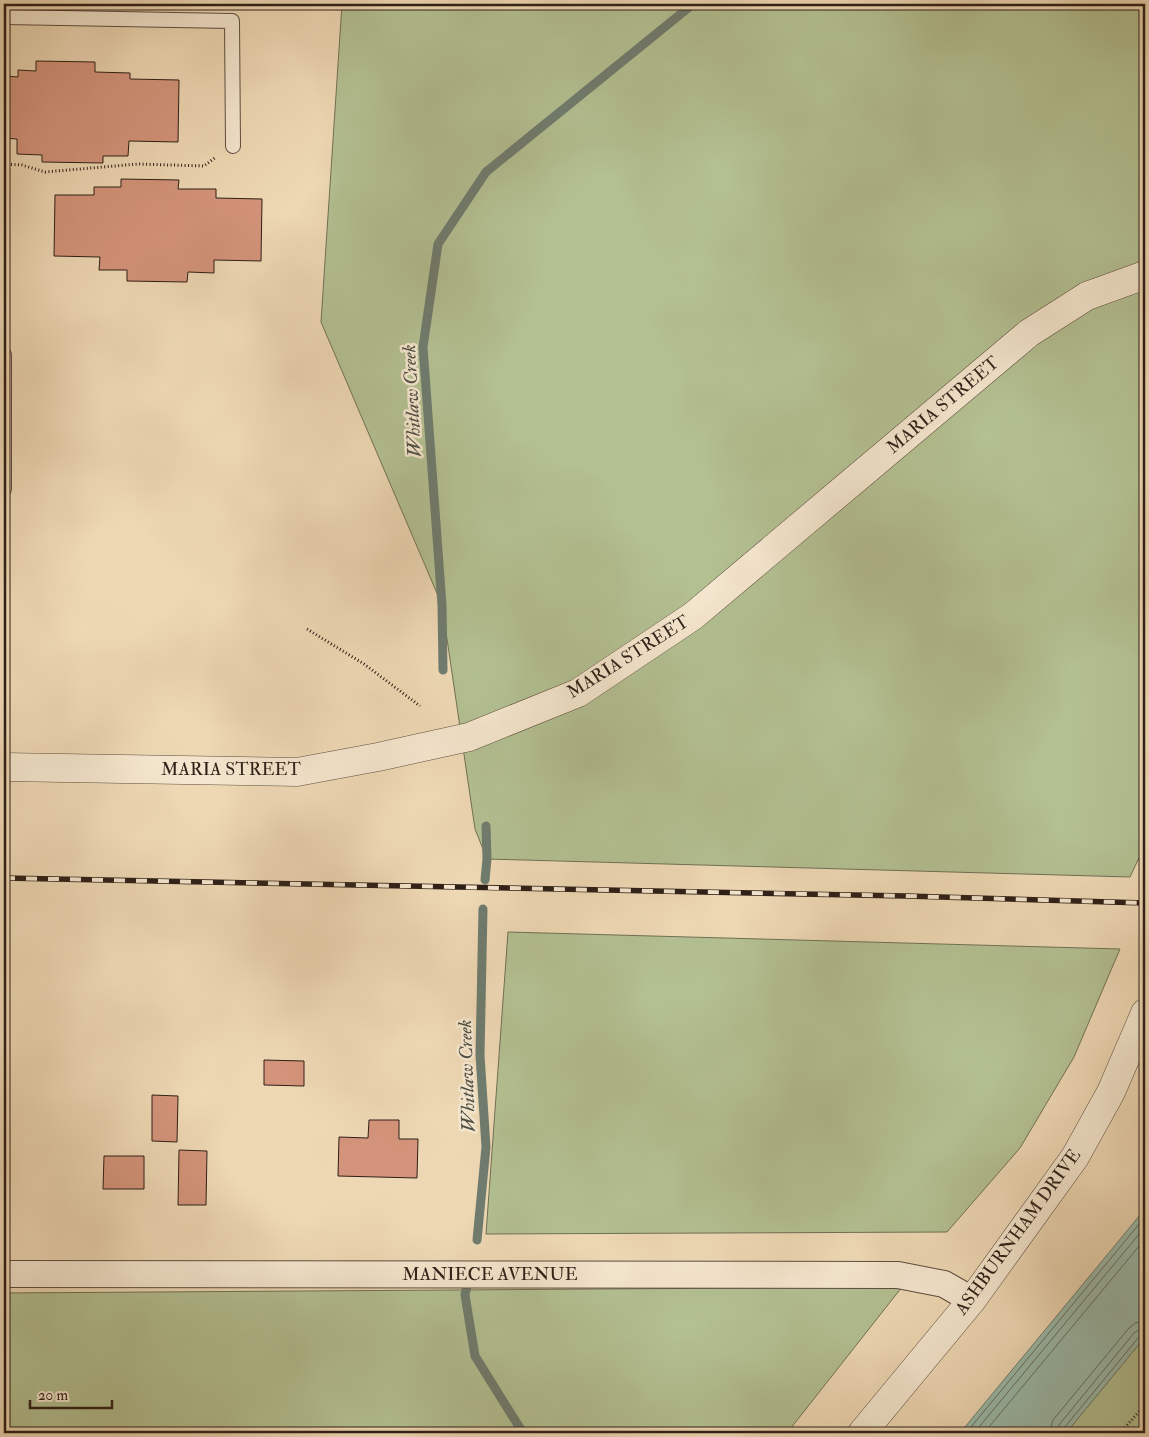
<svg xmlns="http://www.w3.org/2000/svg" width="1149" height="1437" viewBox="0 0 1149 1437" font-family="'IM FELL Double Pica',serif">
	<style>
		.green { fill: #b3c092; stroke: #707054 }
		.water { fill: #9abaaa; stroke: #6f7c6f }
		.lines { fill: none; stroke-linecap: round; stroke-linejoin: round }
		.shore { stroke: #646c60; stroke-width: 1 }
		.stream { stroke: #6f7c6f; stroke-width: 9 }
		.building { fill: #d4947b; stroke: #2e1f17 }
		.service-casing { stroke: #5e4d3e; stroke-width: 16 }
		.minor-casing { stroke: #5e4d3e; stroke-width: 28 }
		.tertiary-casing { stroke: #5e4d3e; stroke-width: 29 }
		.path { stroke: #2e1f17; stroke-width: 3; stroke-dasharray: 1 2.5; stroke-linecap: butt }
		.service { stroke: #f4e6ce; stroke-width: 14 }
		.minor { stroke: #f4e6ce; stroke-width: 26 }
		.tertiary { stroke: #f4e6ce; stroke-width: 28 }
		.rail-casing { stroke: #2e1f17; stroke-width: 5.5 }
		.rail { stroke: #f4e6ce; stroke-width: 4; stroke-dasharray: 11; stroke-linecap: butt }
		.labels { text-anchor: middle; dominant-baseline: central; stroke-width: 5; stroke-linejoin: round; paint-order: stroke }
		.street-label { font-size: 18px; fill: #2e1f17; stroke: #f4e6ce }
		.water-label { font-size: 19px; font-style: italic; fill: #4e4e43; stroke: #f4e6ce }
	</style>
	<rect width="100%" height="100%" fill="#eed8b4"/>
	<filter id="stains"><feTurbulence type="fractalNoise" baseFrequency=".004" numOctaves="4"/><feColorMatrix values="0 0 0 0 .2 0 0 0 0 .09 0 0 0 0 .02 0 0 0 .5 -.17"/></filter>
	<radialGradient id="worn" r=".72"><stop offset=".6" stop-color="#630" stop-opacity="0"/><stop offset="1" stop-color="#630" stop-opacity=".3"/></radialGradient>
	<g class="green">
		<polygon points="342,4 1145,4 1145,845 1130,877 487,859 475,829 442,605 321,322"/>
		<polygon points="508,932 1120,949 1074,1057 1020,1148 947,1232 486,1234"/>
		<polygon points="902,1287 787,1433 4,1433 4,1293"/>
		<polygon points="1145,1337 1145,1433 1066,1433"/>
	</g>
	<polygon class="water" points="1145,1209 1145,1337 1066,1433 960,1433"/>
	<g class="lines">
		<g class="shore">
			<polyline points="966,1433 1145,1217"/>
			<polyline points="974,1433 1145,1227"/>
			<polyline points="984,1433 1145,1239"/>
			<polyline points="1049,1433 1053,1420 1129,1328 1135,1323 1145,1321"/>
			<polyline points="1056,1433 1059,1425 1134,1333 1140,1329 1145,1328"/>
			<polyline points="1063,1433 1064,1428 1139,1337 1145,1335"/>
		</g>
		<g class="stream">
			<polyline points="443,670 442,605 423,347 438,244 486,172 693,4"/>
			<polyline points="485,880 487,859 486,826"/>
			<polyline points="477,1240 486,1147 480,1055 483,909"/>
			<polyline points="468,1281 465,1295 475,1356 523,1433"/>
		</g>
	</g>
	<g class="building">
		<polygon points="36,61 95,62 95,72 130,73 130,79 179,80 178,142 129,141 128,156 103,156 103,163 42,162 42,155 17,154 17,139 4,138 4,76 18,77 18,70 36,71"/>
		<polygon points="121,179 179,180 178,189 216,189 216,198 262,199 261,261 214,260 214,273 188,272 187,282 127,281 127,270 99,270 100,257 54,256 55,195 94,195 94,187 121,187"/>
		<polygon points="264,1060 304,1061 304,1086 264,1085"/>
		<polygon points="152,1095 178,1096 177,1142 152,1141"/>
		<polygon points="369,1120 399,1120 399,1139 418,1139 417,1178 338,1176 339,1137 368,1138"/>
		<polygon points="179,1150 207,1151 206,1205 178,1205"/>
		<polygon points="104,1156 144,1156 144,1189 103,1189"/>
	</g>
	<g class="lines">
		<g class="service-casing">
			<g id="service">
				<polyline points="4,17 232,21 233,146"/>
				<polyline points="4,355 4,489"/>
			</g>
		</g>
		<g class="minor-casing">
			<polyline id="minor" points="4,1274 898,1275 944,1284 972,1300"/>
		</g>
		<g class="tertiary-casing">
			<g id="tertiary">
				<polyline points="4,767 297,772 378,757 469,737 578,693 693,616 1029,333 1087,296 1145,275"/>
				<polyline points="862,1433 972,1300 1075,1157 1111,1092 1145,1013"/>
			</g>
		</g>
		<g class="path">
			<polyline points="4,164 22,165 45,172 138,164 204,166 216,157"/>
			<polyline points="307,629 364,664 420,706"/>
			<polyline points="1120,1433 1145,1405"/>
		</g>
		<use href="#service" class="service"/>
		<use href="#minor" class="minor"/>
		<use href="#tertiary" class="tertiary"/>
		<g class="rail-casing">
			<polyline id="rail" points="4,878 906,896 1145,903"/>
		</g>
		<use href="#rail" class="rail"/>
	</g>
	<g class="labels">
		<g class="street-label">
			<text transform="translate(943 405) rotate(-40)">MARIA STREET</text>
			<text transform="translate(628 657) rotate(-32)">MARIA STREET</text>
			<text x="231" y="769">MARIA STREET</text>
			<text transform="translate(1018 1232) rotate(-54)">ASHBURNHAM DRIVE</text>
			<text x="490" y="1274">MANIECE AVENUE</text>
		</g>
		<g class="water-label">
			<text transform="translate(412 401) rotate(-93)">Whitlaw Creek</text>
			<text transform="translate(467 1076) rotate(-92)">Whitlaw Creek</text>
		</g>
	</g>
	<rect width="1149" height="1437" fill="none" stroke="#eed8b4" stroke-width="20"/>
	<rect x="5" y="5" width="1139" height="1427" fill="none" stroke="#2e1f17" stroke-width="2.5"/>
	<rect x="10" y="10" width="1129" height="1417" fill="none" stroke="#2e1f17"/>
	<path d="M30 1400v8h82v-8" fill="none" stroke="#2e1f17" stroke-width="2.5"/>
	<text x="38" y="1400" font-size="15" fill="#2e1f17" stroke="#f4e6ce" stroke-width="4" paint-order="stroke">20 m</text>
	<rect width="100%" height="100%" filter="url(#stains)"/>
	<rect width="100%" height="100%" fill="url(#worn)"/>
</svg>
